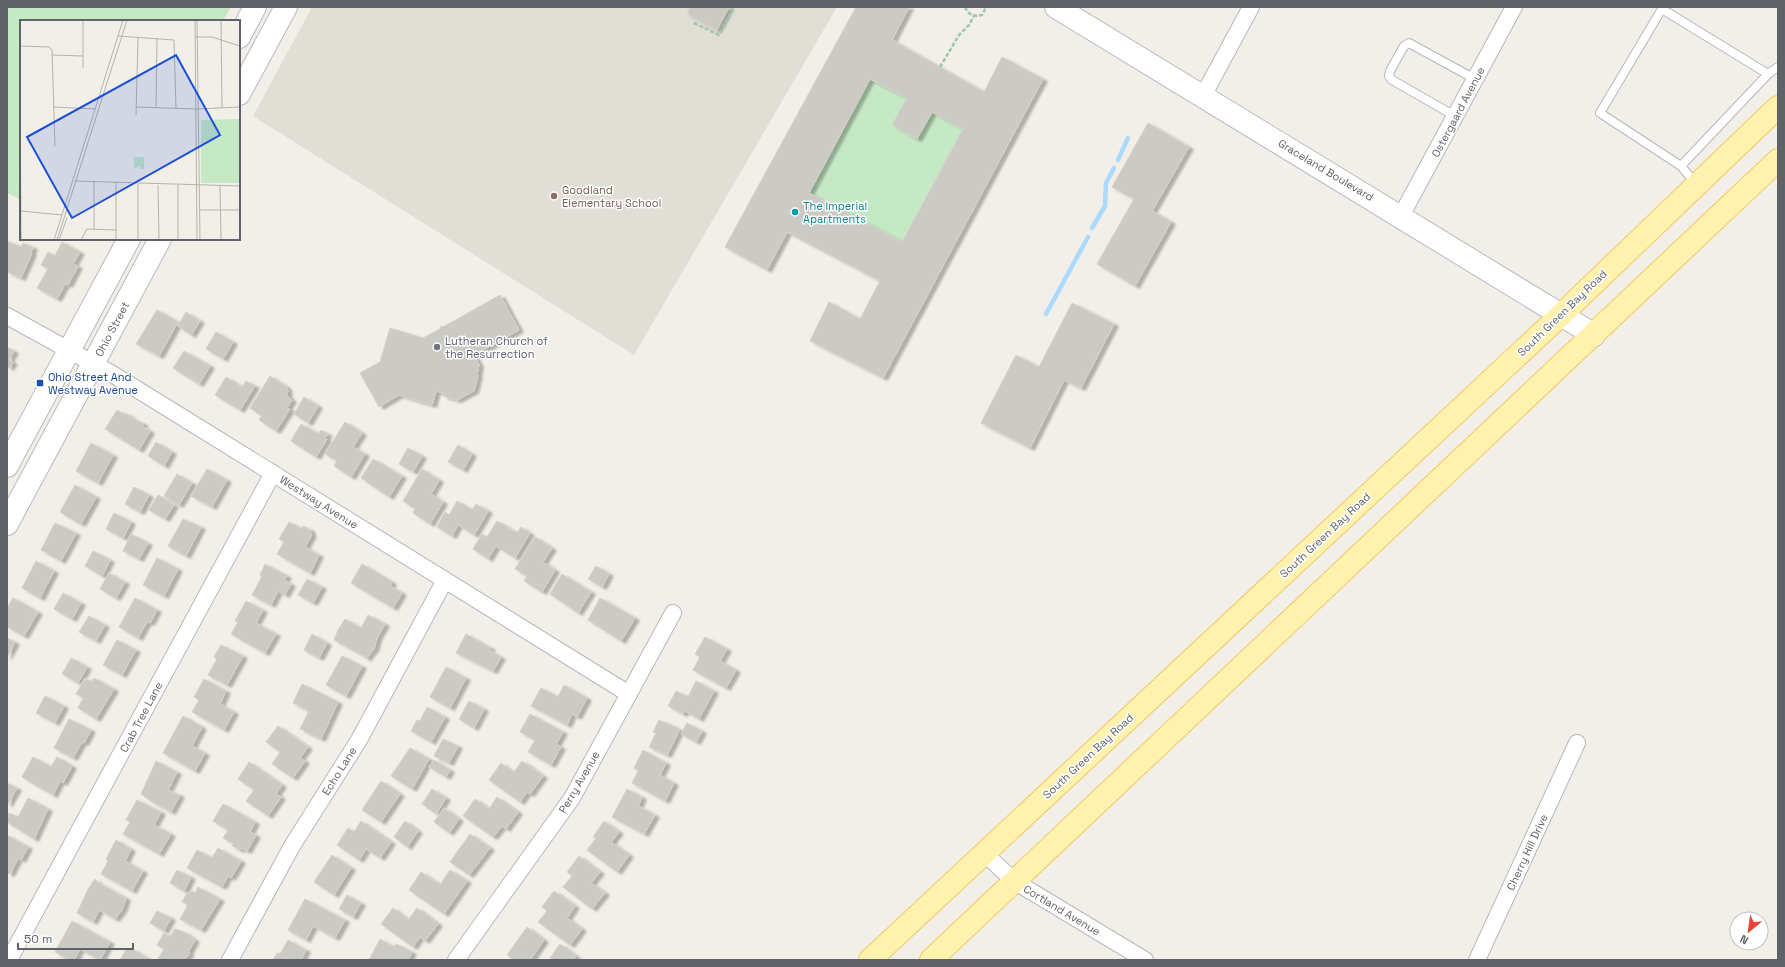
<svg xmlns="http://www.w3.org/2000/svg" width="1785" height="967" viewBox="0 0 1785 967" font-family="'Space Grotesk',sans-serif">
	<style>
		.education { fill: #e1ded6 }
		.green { fill: #c5e8c5 }
		.lines { fill: none; stroke-linecap: round; stroke-linejoin: round }
		.stream { stroke: #aadaff; stroke-width: 4.5 }
		.building { fill: #cccac5; stroke: #d6d1c6; fill-rule: evenodd; filter: url(#shadow) }
		.lane-casing { stroke: #b5b8bc; stroke-width: 10 }
		.street-casing { stroke: #b5b8bc; stroke-width: 18 }
		.secondary-casing { stroke: #b6babf; stroke-width: 24 }
		.primary-casing { stroke: #f2c960; stroke-width: 24 }
		.path { stroke: #9cc7a9; stroke-width: 2.5; stroke-dasharray: 4 2; stroke-linecap: butt }
		.lane { stroke: #fff; stroke-width: 8 }
		.street { stroke: #fff; stroke-width: 16 }
		.secondary { stroke: #fff; stroke-width: 22 }
		.primary { stroke: #fff2af; stroke-width: 22 }
		.education-dot { fill: #8d6e63; stroke: #fff; stroke-width: 1.5 }
		.culture-dot { fill: #0f9aa8; stroke: #fff; stroke-width: 1.5 }
		.worship-dot { fill: #6b7280; stroke: #fff; stroke-width: 1.5 }
		.transit-dot { fill: #1a4fb4; stroke: #fff; stroke-width: 1.5 }
		.labels { text-anchor: middle; dominant-baseline: central; stroke-width: 3; stroke-linejoin: round; paint-order: stroke }
		.street-label { font-size: 11px; fill: #5f6368; stroke: #fff }
		.education-label { font-size: 11px; fill: #785e54; stroke: #fff; text-anchor: start }
		.culture-label { font-size: 11px; fill: #0d838f; stroke: #fff; text-anchor: start }
		.worship-label { font-size: 11px; fill: #5b616d; stroke: #fff; text-anchor: start }
		.transit-label { font-size: 11px; fill: #164399; stroke: #fff; text-anchor: start }
		.inset-road { fill: none; stroke: #b3b3b1; stroke-width: 1 }
		.view { fill: #1d4ed8; fill-opacity: 0.15; stroke: #1d4ed8; stroke-width: 2 }
		.inset-edge { fill: none; stroke: #5f6368; stroke-width: 2 }
	</style>
	<defs>
		<filter id="shadow"><feDropShadow dx="4.5" dy="2.5" stdDeviation="1" flood-color="#0004"/></filter>
	</defs>
	<rect width="100%" height="100%" fill="#f1efe8"/>
	<polygon class="education" points="312,7 837,7 634,355 253,116"/>
	<g class="green">
		<polygon points="7,7 231,7 223,21 21,21 21,200 7,193"/>
		<polygon points="870,79 907,98 892,125 917,139 932,112 963,129 902,242 809,193"/>
	</g>
	<g class="lines">
		<g class="stream">
			<polyline points="1118,160 1128,138"/>
			<polyline points="1092,228 1105,206 1106,183 1114,168"/>
			<polyline points="1046,314 1088,237"/>
		</g>
	</g>
	<g class="building">
		<polygon points="687,7 729,7 717,30 687,14 690,9"/>
		<path d="M856,7H909L892,40L984,92L1002,57L1043,79L883,378L810,341L829,302L860,319L880,281L787,232L767,270L725,247ZM870,79L907,98L892,125L917,139L932,112L963,129L902,242L809,193Z"/>
		<polygon points="1148,123 1189,147 1152,211 1171,222 1135,286 1097,264 1134,199 1112,187"/>
		<polygon points="7,241 21,247 23,243 33,247 31,252 32,253 21,278 7,272"/>
		<polygon points="62,242 80,252 73,264 78,266 68,285 65,284 57,299 37,288 48,269 41,265 48,252 55,256"/>
		<polygon points="500,295 519,330 474,355 479,365 477,375 478,375 474,391 457,400 443,396 444,393 436,391 432,405 399,395 379,407 360,373 380,362 390,328 423,338 440,329 441,326 443,327"/>
		<polygon points="1072,303 1114,324 1081,388 1064,380 1030,448 981,423 1016,355 1039,367"/>
		<polygon points="157,310 178,322 159,356 136,344"/>
		<polygon points="186,312 200,321 191,335 178,326"/>
		<polygon points="216,332 233,342 223,359 206,349"/>
		<polygon points="7,347 14,351 9,360 13,362 9,368 7,367"/>
		<polygon points="184,351 210,366 199,384 173,368"/>
		<polygon points="270,376 287,387 286,389 288,390 287,395 292,400 287,408 290,409 276,431 259,420 262,416 250,408"/>
		<polygon points="226,377 242,387 246,381 255,386 240,410 215,395"/>
		<polygon points="304,397 318,406 308,423 294,414"/>
		<polygon points="117,410 125,415 126,413 138,422 139,421 144,424 142,426 150,431 139,450 105,429"/>
		<polygon points="345,422 362,433 353,447 365,454 351,477 334,466 337,461 325,454"/>
		<polygon points="301,424 318,434 321,430 328,434 325,438 327,439 316,457 291,441"/>
		<polygon points="156,442 172,452 164,466 148,456"/>
		<polygon points="91,443 113,455 98,483 76,471"/>
		<polygon points="458,445 472,454 463,470 448,462"/>
		<polygon points="408,448 422,456 413,472 399,464"/>
		<polygon points="373,459 402,476 389,497 361,478"/>
		<polygon points="207,469 227,480 212,507 191,496"/>
		<polygon points="422,469 439,480 431,494 443,502 430,524 413,513 415,509 403,501"/>
		<polygon points="177,474 192,483 179,505 164,496"/>
		<polygon points="75,485 96,497 81,524 60,512"/>
		<polygon points="134,487 149,495 140,512 125,504"/>
		<polygon points="158,495 174,505 165,519 149,510"/>
		<polygon points="457,501 472,510 476,504 488,511 474,535 458,525 452,536 437,527 445,512 449,515"/>
		<polygon points="114,513 131,522 123,538 106,529"/>
		<polygon points="183,519 201,527 186,556 168,546"/>
		<polygon points="497,521 517,533 521,527 530,533 515,558 496,546 488,559 473,549 482,534 487,537"/>
		<polygon points="289,522 302,529 303,526 311,530 310,533 312,534 305,547 319,555 310,573 277,554 284,542 279,539"/>
		<polygon points="55,523 76,533 61,561 41,550"/>
		<polygon points="131,534 148,543 139,559 123,551"/>
		<polygon points="535,537 552,548 543,562 555,570 542,592 524,581 527,576 515,569"/>
		<polygon points="93,551 110,560 102,576 85,566"/>
		<polygon points="157,558 178,569 164,596 143,585"/>
		<polygon points="36,561 54,571 40,598 22,588"/>
		<polygon points="265,564 287,576 284,580 291,584 285,595 278,591 271,605 252,595 262,576 260,575"/>
		<polygon points="362,564 392,582 390,586 402,593 393,608 351,583"/>
		<polygon points="596,566 609,574 602,587 588,579"/>
		<polygon points="109,573 125,582 116,598 100,589"/>
		<polygon points="562,574 591,592 578,613 550,594"/>
		<polygon points="307,579 322,587 313,603 298,595"/>
		<polygon points="63,593 81,603 72,619 54,609"/>
		<polygon points="13,598 38,612 24,636 7,627 7,608"/>
		<polygon points="135,598 157,610 150,623 147,622 138,638 119,627"/>
		<polygon points="600,598 635,618 621,641 588,620"/>
		<polygon points="246,601 263,610 256,623 276,634 265,653 231,634 238,622 235,621"/>
		<polygon points="368,615 385,624 377,638 374,649 366,659 364,656 334,640 338,630 345,619 361,628"/>
		<polygon points="89,616 105,625 96,641 79,632"/>
		<polygon points="312,634 327,643 319,658 304,650"/>
		<polygon points="466,634 491,648 489,650 501,657 493,671 456,653"/>
		<polygon points="705,637 727,649 720,661 736,670 726,688 693,670 700,657 695,654"/>
		<polygon points="7,638 15,642 7,657"/>
		<polygon points="117,640 136,650 122,675 103,665"/>
		<polygon points="221,645 243,656 227,685 208,675 217,659 214,657"/>
		<polygon points="342,656 362,666 346,696 326,685"/>
		<polygon points="71,658 87,667 78,683 62,674"/>
		<polygon points="446,667 466,678 450,708 430,697"/>
		<polygon points="85,678 92,682 94,678 114,689 96,719 78,708 83,698 76,694"/>
		<polygon points="204,679 226,691 220,704 234,712 224,730 192,712 199,700 194,697"/>
		<polygon points="696,681 714,691 699,719 685,711 683,714 668,706 676,691 688,697"/>
		<polygon points="302,684 338,702 321,739 300,729 309,711 293,703"/>
		<polygon points="564,685 587,698 577,717 572,714 567,725 531,706 541,688 558,697"/>
		<polygon points="45,696 64,706 55,723 36,713"/>
		<polygon points="469,701 484,709 474,728 459,719"/>
		<polygon points="427,707 445,717 431,742 411,731 417,720 420,721"/>
		<polygon points="530,714 563,732 556,744 561,747 551,765 528,752 535,740 520,732"/>
		<polygon points="183,716 202,727 192,746 205,753 195,771 163,753"/>
		<polygon points="69,719 91,730 84,743 82,742 73,758 54,748"/>
		<polygon points="659,720 680,729 667,755 649,747 656,733 653,732"/>
		<polygon points="687,723 702,731 696,742 681,734"/>
		<polygon points="278,726 308,747 300,758 305,761 293,778 272,764 280,752 266,742"/>
		<polygon points="443,739 458,746 449,763 434,756"/>
		<polygon points="410,748 429,759 412,789 391,776"/>
		<polygon points="643,750 666,763 660,775 674,783 665,801 632,783 638,771 634,768"/>
		<polygon points="33,757 51,767 57,757 72,766 63,783 60,781 53,795 22,777"/>
		<polygon points="434,760 450,770 446,777 429,767"/>
		<polygon points="156,761 177,772 168,790 180,795 171,812 154,803 141,794"/>
		<polygon points="522,761 543,776 530,794 527,792 520,802 489,780 501,763 513,773"/>
		<polygon points="249,762 282,785 276,794 281,797 268,816 246,801 254,790 238,779"/>
		<polygon points="381,781 400,794 381,822 362,810"/>
		<polygon points="7,783 17,788 8,804 7,804"/>
		<polygon points="432,789 446,798 436,814 422,804"/>
		<polygon points="627,789 642,797 638,806 655,815 644,834 612,817"/>
		<polygon points="497,797 518,812 506,829 502,826 493,837 463,816 475,799 489,809"/>
		<polygon points="28,798 48,809 34,839 7,822 9,813 18,817"/>
		<polygon points="137,800 161,812 154,825 171,834 159,854 123,834 130,822 126,820"/>
		<polygon points="223,804 255,822 250,832 256,835 247,851 241,848 240,850 232,846 234,844 223,838 228,830 213,821"/>
		<polygon points="444,808 459,819 449,833 434,822"/>
		<polygon points="361,821 391,842 380,858 366,849 359,860 337,845 348,828 354,832"/>
		<polygon points="405,821 418,831 407,847 394,837"/>
		<polygon points="604,821 619,832 611,842 629,855 617,872 587,850 596,838 593,837"/>
		<polygon points="470,834 490,848 469,875 450,862"/>
		<polygon points="7,835 28,847 21,860 18,858 10,874 7,873"/>
		<polygon points="116,840 131,849 125,861 143,871 132,891 101,874 108,861 106,859"/>
		<polygon points="218,848 241,861 231,878 228,876 222,887 187,868 197,850 212,858"/>
		<polygon points="332,855 351,868 334,895 314,882"/>
		<polygon points="579,856 600,872 591,883 605,893 592,909 563,887 572,876 567,872"/>
		<polygon points="177,870 191,877 184,891 170,883"/>
		<polygon points="450,870 467,881 444,914 409,890 421,872 440,885"/>
		<polygon points="95,879 97,881 97,882 126,898 122,910 115,919 99,910 93,922 77,913 88,889"/>
		<polygon points="198,887 220,899 201,930 180,919 188,905 182,902 187,893 190,893 192,891 195,893"/>
		<polygon points="554,891 575,906 567,918 582,929 570,945 538,922 547,911 542,907"/>
		<polygon points="347,895 361,903 353,917 339,909"/>
		<polygon points="305,899 345,920 335,938 313,926 306,940 288,930"/>
		<polygon points="393,908 408,920 417,908 438,924 425,941 420,937 413,947 381,924"/>
		<polygon points="157,911 171,918 164,931 150,923"/>
		<polygon points="72,921 110,942 100,960 80,949 74,960 69,960 55,952"/>
		<polygon points="527,927 544,940 530,960 514,960 507,955"/>
		<polygon points="175,929 186,933 195,940 188,952 190,953 184,960 160,960 158,959 164,949 157,945 164,933 170,937"/>
		<polygon points="380,939 394,947 396,944 412,952 408,960 369,960"/>
		<polygon points="288,940 306,950 301,960 273,960 277,953 280,954"/>
		<polygon points="560,944 576,956 573,960 553,960 550,958"/>
		<polygon points="127,948 131,950 132,949 147,958 146,960 120,960"/>
	</g>
	<g class="lines">
		<g class="lane-casing">
			<g id="lane">
				<polyline points="1663,7 1600,113 1681,166 1768,74 1778,67"/>
				<polyline points="1662,9 1768,74"/>
				<polyline points="1455,116 1392,80 1389,76 1390,71 1404,46 1409,43 1475,79"/>
				<polyline points="1681,166 1696,184"/>
			</g>
		</g>
		<g class="street-casing">
			<g id="street">
				<polyline points="1203,96 1251,7"/>
				<polyline points="1401,216 1514,7"/>
				<polyline points="7,316 114,375 629,694"/>
				<polyline points="984,853 1014,881 1145,960"/>
				<polyline points="9,960 273,473"/>
				<polyline points="230,960 292,846 359,740 445,580"/>
				<polyline points="456,960 572,798 673,613"/>
				<polyline points="1477,960 1577,743"/>
			</g>
		</g>
		<g class="secondary-casing">
			<g id="secondary">
				<polyline points="1056,7 1594,335"/>
				<polyline points="239,37 255,7"/>
				<polyline points="239,94 286,7"/>
				<polyline points="7,466 129,239"/>
				<polyline points="7,524 160,239"/>
			</g>
		</g>
		<g class="primary-casing">
			<g id="primary">
				<polyline points="870,960 1561,315 1778,107"/>
				<polyline points="931,960 1778,160"/>
			</g>
		</g>
		<g class="path">
			<path d="M965,7C969,15 973,17 982,15L986,7"/>
			<polyline points="694,23 719,35 734,7"/>
			<polyline points="940,67 959,35 969,25 974,16"/>
		</g>
		<use href="#lane" class="lane"/>
		<use href="#street" class="street"/>
		<use href="#secondary" class="secondary"/>
		<use href="#primary" class="primary"/>
	</g>
	<circle class="education-dot" cx="554" cy="196" r="4"/>
	<circle class="culture-dot" cx="795" cy="212" r="4"/>
	<circle class="worship-dot" cx="437" cy="347" r="4"/>
	<rect class="transit-dot" x="36" y="379" width="8" height="8" rx="2"/>
	<g class="labels">
		<g class="street-label">
			<text transform="translate(1458 112) rotate(-62)">Ostergaard Avenue</text>
			<text transform="translate(1326 170) rotate(31)">Graceland Boulevard</text>
			<text transform="translate(1562 313) rotate(-44)">South Green Bay Road</text>
			<text transform="translate(112 329) rotate(-62)">Ohio Street</text>
			<text transform="translate(319 502) rotate(32)">Westway Avenue</text>
			<text transform="translate(1325 535) rotate(-43)">South Green Bay Road</text>
			<text transform="translate(141 717) rotate(-62)">Crab Tree Lane</text>
			<text transform="translate(1088 756) rotate(-43)">South Green Bay Road</text>
			<text transform="translate(339 771) rotate(-58)">Echo Lane</text>
			<text transform="translate(579 782) rotate(-60)">Perry Avenue</text>
			<text transform="translate(1527 852) rotate(-65)">Cherry Hill Drive</text>
			<text transform="translate(1062 910) rotate(31)">Cortland Avenue</text>
		</g>
		<g class="education-label">
			<text x="562" y="190">Goodland<tspan x="562" dy="13">Elementary School</tspan></text>
		</g>
		<g class="culture-label">
			<text x="803" y="206">The Imperial<tspan x="803" dy="13">Apartments</tspan></text>
		</g>
		<g class="worship-label">
			<text x="445" y="341">Lutheran Church of<tspan x="445" dy="13">the Resurrection</tspan></text>
		</g>
		<g class="transit-label">
			<text x="48" y="377">Ohio Street And<tspan x="48" dy="13">Westway Avenue</tspan></text>
		</g>
	</g>
	<g transform="translate(20 20)">
		<rect width="220" height="220" fill="#f1efe8"/>
		<path d="M220,99V163H181V100ZM114,137H124V149H120V146L114,149Z" fill="#c5e8c5"/>
		<path class="inset-road" d="M63,0V48M175,0L177,220M177,0L180,220M201,0L202,88M98,16L154,20L156,89M176,17H192L220,26M0,26L29,27L32,30L35,126M32,35L63,36M0,64L1,220M33,87L76,89M116,87L176,89L220,87M136,88L137,18M116,95L118,18M55,161L220,166M74,162V209M96,163V220M118,164V220M138,165L139,220M158,165V220M200,166L201,220M179,190H220M1,191L42,195M34,220L103,0M37,220L107,0M39,220L47,198M61,220L67,209L96,210"/>
		<path class="view" d="M156,35L200,115L52,198L7,117Z"/>
		<rect width="220" height="220" class="inset-edge"/>
	</g>
	<rect width="1785" height="967" fill="none" stroke="#5f6368" stroke-width="16"/>
	<g transform="translate(1749 931) rotate(209)"><circle r="19" fill="#ffffff" stroke="#bfc1c3"/>
	<path d="M0-3L7 15L0 10L-7 15Z" fill="#ea4335"/>
	<text y="-6" font-size="11" font-weight="bold" text-anchor="middle" fill="#5f6368">N</text>
	</g>
	<path d="M18 943v6h115v-6" fill="none" stroke="#5f6368" stroke-width="2"/>
	<text x="24" y="943" font-size="12" fill="#5f6368" stroke="#ffffff" stroke-width="3" paint-order="stroke">50 m</text>
</svg>
